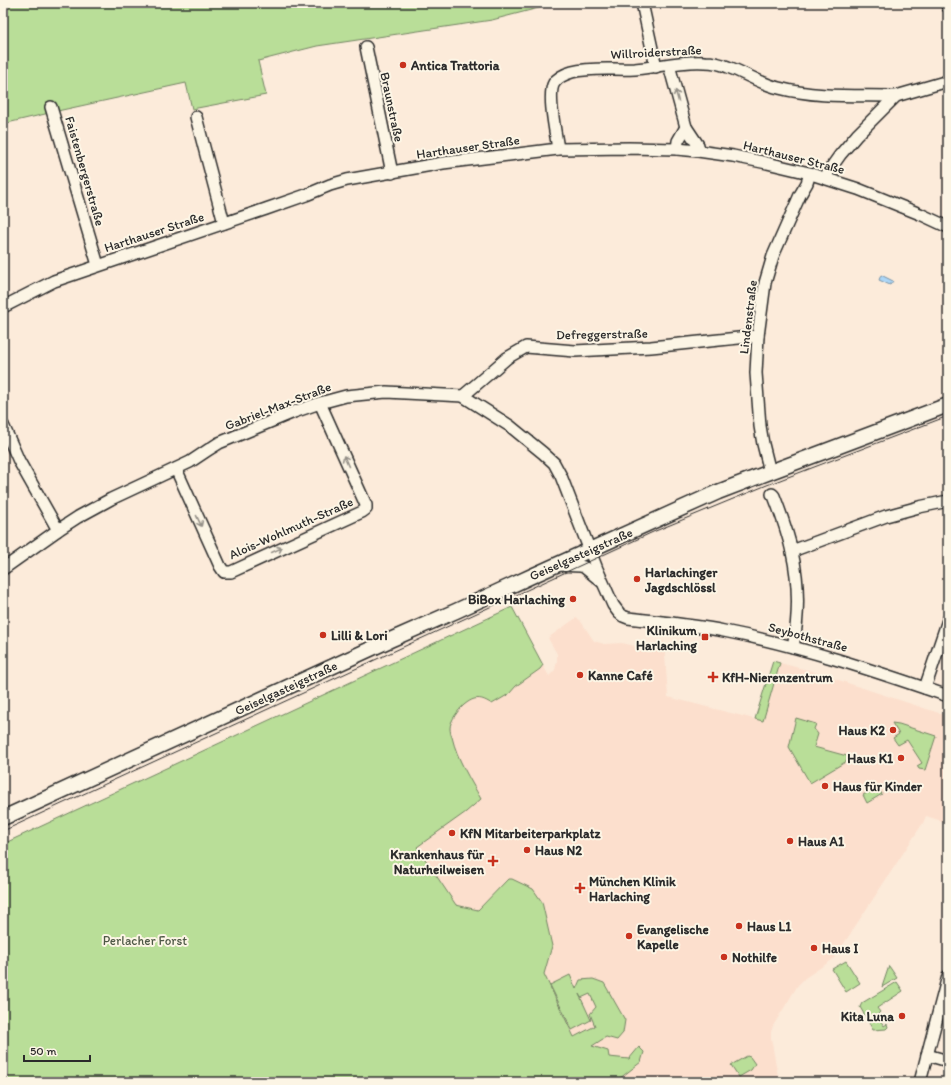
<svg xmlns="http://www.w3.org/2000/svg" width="951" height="1085" viewBox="0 0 951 1085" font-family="Itim,sans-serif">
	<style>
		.built { fill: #fcdfcd }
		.green { fill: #b9de98; stroke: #728462 }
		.water { fill: #acd6f7; stroke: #7892a5 }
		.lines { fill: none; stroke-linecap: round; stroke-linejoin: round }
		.minor-casing { stroke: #2b2b2b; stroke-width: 14 }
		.major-casing { stroke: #2b2b2b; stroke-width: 17 }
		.minor { stroke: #fcf5e5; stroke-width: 11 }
		.major { stroke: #fcf5e5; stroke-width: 14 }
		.tram { stroke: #2b2b2b; stroke-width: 1 }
		.oneway { stroke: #949088 }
		.poi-dot { fill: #c8321e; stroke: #fcf5e5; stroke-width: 1.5 }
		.labels { text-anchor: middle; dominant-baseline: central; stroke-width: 4; stroke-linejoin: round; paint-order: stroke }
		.street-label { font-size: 13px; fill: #2b2b2b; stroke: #fcf5e5 }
		.poi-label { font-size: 13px; font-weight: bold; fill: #2b2b2b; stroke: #fcf5e5; text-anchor: start }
		.park-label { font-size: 13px; fill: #4e5846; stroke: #fcf5e5 }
	</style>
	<rect width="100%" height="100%" fill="#fcebda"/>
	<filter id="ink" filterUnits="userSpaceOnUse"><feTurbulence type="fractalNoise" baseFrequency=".025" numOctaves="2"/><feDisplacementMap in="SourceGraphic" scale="8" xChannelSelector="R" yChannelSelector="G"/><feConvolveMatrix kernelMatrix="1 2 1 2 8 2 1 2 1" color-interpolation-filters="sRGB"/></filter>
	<g filter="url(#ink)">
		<polygon class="built" points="576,618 580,620 594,641 604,644 622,643 635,646 642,647 652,645 664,641 668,697 762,721 780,663 811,671 948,716 948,823 926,816 923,823 835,957 832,960 805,978 798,985 773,1026 771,1032 771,1038 779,1082 395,1082 220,788 525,634 549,676 555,670 557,661 557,654 548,638"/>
		<g class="green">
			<polygon points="3,3 558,3 492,20 317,46 258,61 266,95 192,109 186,83 62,110 3,124"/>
			<path d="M512,607L543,665L540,669L516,686L509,694L492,704C481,697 475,696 464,705C459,709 450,721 450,728C450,731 451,735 452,737C457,759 470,779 481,799L466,812L417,847L456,905L478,910L508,879H512L533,889L542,902L552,946L544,974L574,1037L595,1026L590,1014L596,1007L590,994L581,998L579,994L591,1020L572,1030L550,985L570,975L576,989L580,980L593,979L604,983L625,1020L623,1033L617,1040L606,1037L592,1046L608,1051L609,1057L629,1059L639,1047L644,1052L641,1062L615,1082H3V844Z"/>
			<polygon points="773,661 780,663 763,721 755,719"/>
			<polygon points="796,718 816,724 814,729 818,734 814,747 847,756 847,761 810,783 789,747"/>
			<polygon points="892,723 899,724 936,736 925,770 919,769 917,766 922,763 907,740 898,745 893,738 899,734"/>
			<polygon points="876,785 882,794 867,803 863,795 867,793 866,791"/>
			<polygon points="846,961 860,983 846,992 832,969"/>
			<polygon points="889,966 897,978 882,987"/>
			<polygon points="897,982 903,991 877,1008 880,1012 877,1015 884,1026 887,1024 888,1027 886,1029 873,1030 860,1007 862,1003"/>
			<polygon points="747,1056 750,1057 755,1064 751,1070 739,1077 731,1065"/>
		</g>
		<polygon class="water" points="881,275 893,281 890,285 879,280"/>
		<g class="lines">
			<g class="minor-casing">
				<g id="minor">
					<polyline points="642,3 656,67"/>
					<polyline points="946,3 948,7"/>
					<polyline points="366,47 392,173"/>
					<polyline points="669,65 686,127 698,145 698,151"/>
					<polyline points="51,107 98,265"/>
					<polyline points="196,117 224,223"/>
					<path d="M558,149C556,135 547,94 554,83C558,77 565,74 572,72C592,67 614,70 635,69C658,67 682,60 705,62C712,62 721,64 728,67C745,73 761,84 779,88C817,98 857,95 896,96"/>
					<polyline points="677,149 678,141 686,127"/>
					<polyline points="826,178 828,172 840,155 857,135 896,96 948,81"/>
					<polyline points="3,307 54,281 266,209 306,195 330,185 347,180 443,163 558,149 629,148 677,149 698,151 733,156 767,163 805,172 858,189 920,214 948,227"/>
					<polyline points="463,396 507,358 526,347 575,351 651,347 758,336"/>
					<polyline points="3,425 19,461 58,530"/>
					<polyline points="176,469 220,566 224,572 231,572 362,512 366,509 366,505 320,403"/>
					<polyline points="770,472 763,444 760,426 756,373 758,336 765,283 773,256 800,195 807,183 810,173"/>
					<path d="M772,494L774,496C781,514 788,533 792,552C799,583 799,616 793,647"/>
					<polyline points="792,551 886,516 919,507 948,501"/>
					<polyline points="557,565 580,566 584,567 601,581"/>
					<path d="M3,569L58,530L78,517L111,499L190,462L208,450L219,443L294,412L320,403L346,396L386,392L463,396L510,426L543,453L554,463L561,476L597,569L613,605L619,613L623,616L628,618C661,622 693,625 724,631C801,646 875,671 948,696"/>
					<polyline points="925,688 948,620"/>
					<polyline points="927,1055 948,1061"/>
					<polyline points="920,1082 948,976"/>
				</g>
			</g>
			<g class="major-casing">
				<polyline id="major" points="3,818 390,640 456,611 534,575 718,492 770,472 948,405"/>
			</g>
			<use href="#minor" class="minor"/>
			<use href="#major" class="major"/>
			<polyline class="tram" points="3,831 653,532 767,485 948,416"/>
		</g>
		<defs><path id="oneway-shaft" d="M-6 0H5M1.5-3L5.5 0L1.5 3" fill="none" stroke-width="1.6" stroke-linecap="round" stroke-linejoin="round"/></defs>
		<g class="oneway">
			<use href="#oneway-shaft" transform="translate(677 96) rotate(-105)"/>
			<use href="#oneway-shaft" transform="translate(346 461) rotate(-114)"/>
			<use href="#oneway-shaft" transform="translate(199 521) rotate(65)"/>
			<use href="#oneway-shaft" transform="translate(277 550) rotate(-25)"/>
		</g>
	</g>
	<g class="poi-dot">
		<circle cx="403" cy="65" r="4"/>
		<circle cx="637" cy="579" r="4"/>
		<circle cx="573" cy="599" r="4"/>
		<circle cx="323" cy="635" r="4"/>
		<rect x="701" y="633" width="8" height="8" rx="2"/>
		<circle cx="580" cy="675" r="4"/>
		<path d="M711 671h4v4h4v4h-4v4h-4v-4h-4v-4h4z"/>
		<circle cx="893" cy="730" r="4"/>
		<circle cx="901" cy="758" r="4"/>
		<circle cx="825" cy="786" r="4"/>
		<circle cx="452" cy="833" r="4"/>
		<circle cx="790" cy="841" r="4"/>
		<circle cx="527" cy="850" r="4"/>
		<path d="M491 855h4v4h4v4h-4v4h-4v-4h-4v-4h4z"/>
		<path d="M578 882h4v4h4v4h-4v4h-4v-4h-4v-4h4z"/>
		<circle cx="739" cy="926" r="4"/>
		<circle cx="629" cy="936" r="4"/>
		<circle cx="814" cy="948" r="4"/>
		<circle cx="724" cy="957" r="4"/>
		<circle cx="902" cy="1016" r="4"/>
	</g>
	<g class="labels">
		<g class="street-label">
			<text transform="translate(656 52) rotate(-3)">Willroiderstraße</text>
			<text transform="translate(392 107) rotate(78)">Braunstraße</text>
			<text transform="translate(468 147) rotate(-8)">Harthauser Straße</text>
			<text transform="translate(794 157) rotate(14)">Harthauser Straße</text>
			<text transform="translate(85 171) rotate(74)">Faistenbergerstraße</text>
			<text transform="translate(154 232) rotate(-18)">Harthauser Straße</text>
			<text transform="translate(748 317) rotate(-83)">Lindenstraße</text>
			<text transform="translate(602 334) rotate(-1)">Defreggerstraße</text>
			<text transform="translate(278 406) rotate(-21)">Gabriel-Max-Straße</text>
			<text transform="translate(291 528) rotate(-24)">Alois-Wohlmuth-Straße</text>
			<text transform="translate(581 554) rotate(-24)">Geiselgasteigstraße</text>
			<text transform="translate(808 637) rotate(15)">Seybothstraße</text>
			<text transform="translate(286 688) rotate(-25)">Geiselgasteigstraße</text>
		</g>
		<g class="poi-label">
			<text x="411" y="65">Antica Trattoria</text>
			<text x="645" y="572">Harlachinger<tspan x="645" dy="15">Jagdschlössl</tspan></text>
			<text x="565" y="599" text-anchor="end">BiBox Harlaching</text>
			<text x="697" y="630" text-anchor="end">Klinikum<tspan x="697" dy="15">Harlaching</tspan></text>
			<text x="331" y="635">Lilli &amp; Lori</text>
			<text x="588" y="675">Kanne Café</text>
			<text x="722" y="677">KfH-Nierenzentrum</text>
			<text x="885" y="730" text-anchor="end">Haus K2</text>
			<text x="893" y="758" text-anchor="end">Haus K1</text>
			<text x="833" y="786">Haus für Kinder</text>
			<text x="460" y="833">KfN Mitarbeiterparkplatz</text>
			<text x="798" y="841">Haus A1</text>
			<text x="535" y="850">Haus N2</text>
			<text x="484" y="854" text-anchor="end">Krankenhaus für<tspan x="484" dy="15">Naturheilweisen</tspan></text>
			<text x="589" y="881">München Klinik<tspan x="589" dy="15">Harlaching</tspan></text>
			<text x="747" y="926">Haus L1</text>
			<text x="637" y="929">Evangelische<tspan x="637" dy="15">Kapelle</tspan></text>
			<text x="822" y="948">Haus I</text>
			<text x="732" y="957">Nothilfe</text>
			<text x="894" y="1016" text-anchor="end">Kita Luna</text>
		</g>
		<g class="park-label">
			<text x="145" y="940">Perlacher Forst</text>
		</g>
	</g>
	<rect width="951" height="1085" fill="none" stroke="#fcf5e5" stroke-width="16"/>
	<rect x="8" y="8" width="935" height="1069" fill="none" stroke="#2b2b2b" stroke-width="1.5" filter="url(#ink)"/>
	<path d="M24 1055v6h66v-6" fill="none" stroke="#2b2b2b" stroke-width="2"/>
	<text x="30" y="1055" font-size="12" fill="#2b2b2b" stroke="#fcf5e5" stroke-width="3" paint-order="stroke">50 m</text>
</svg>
